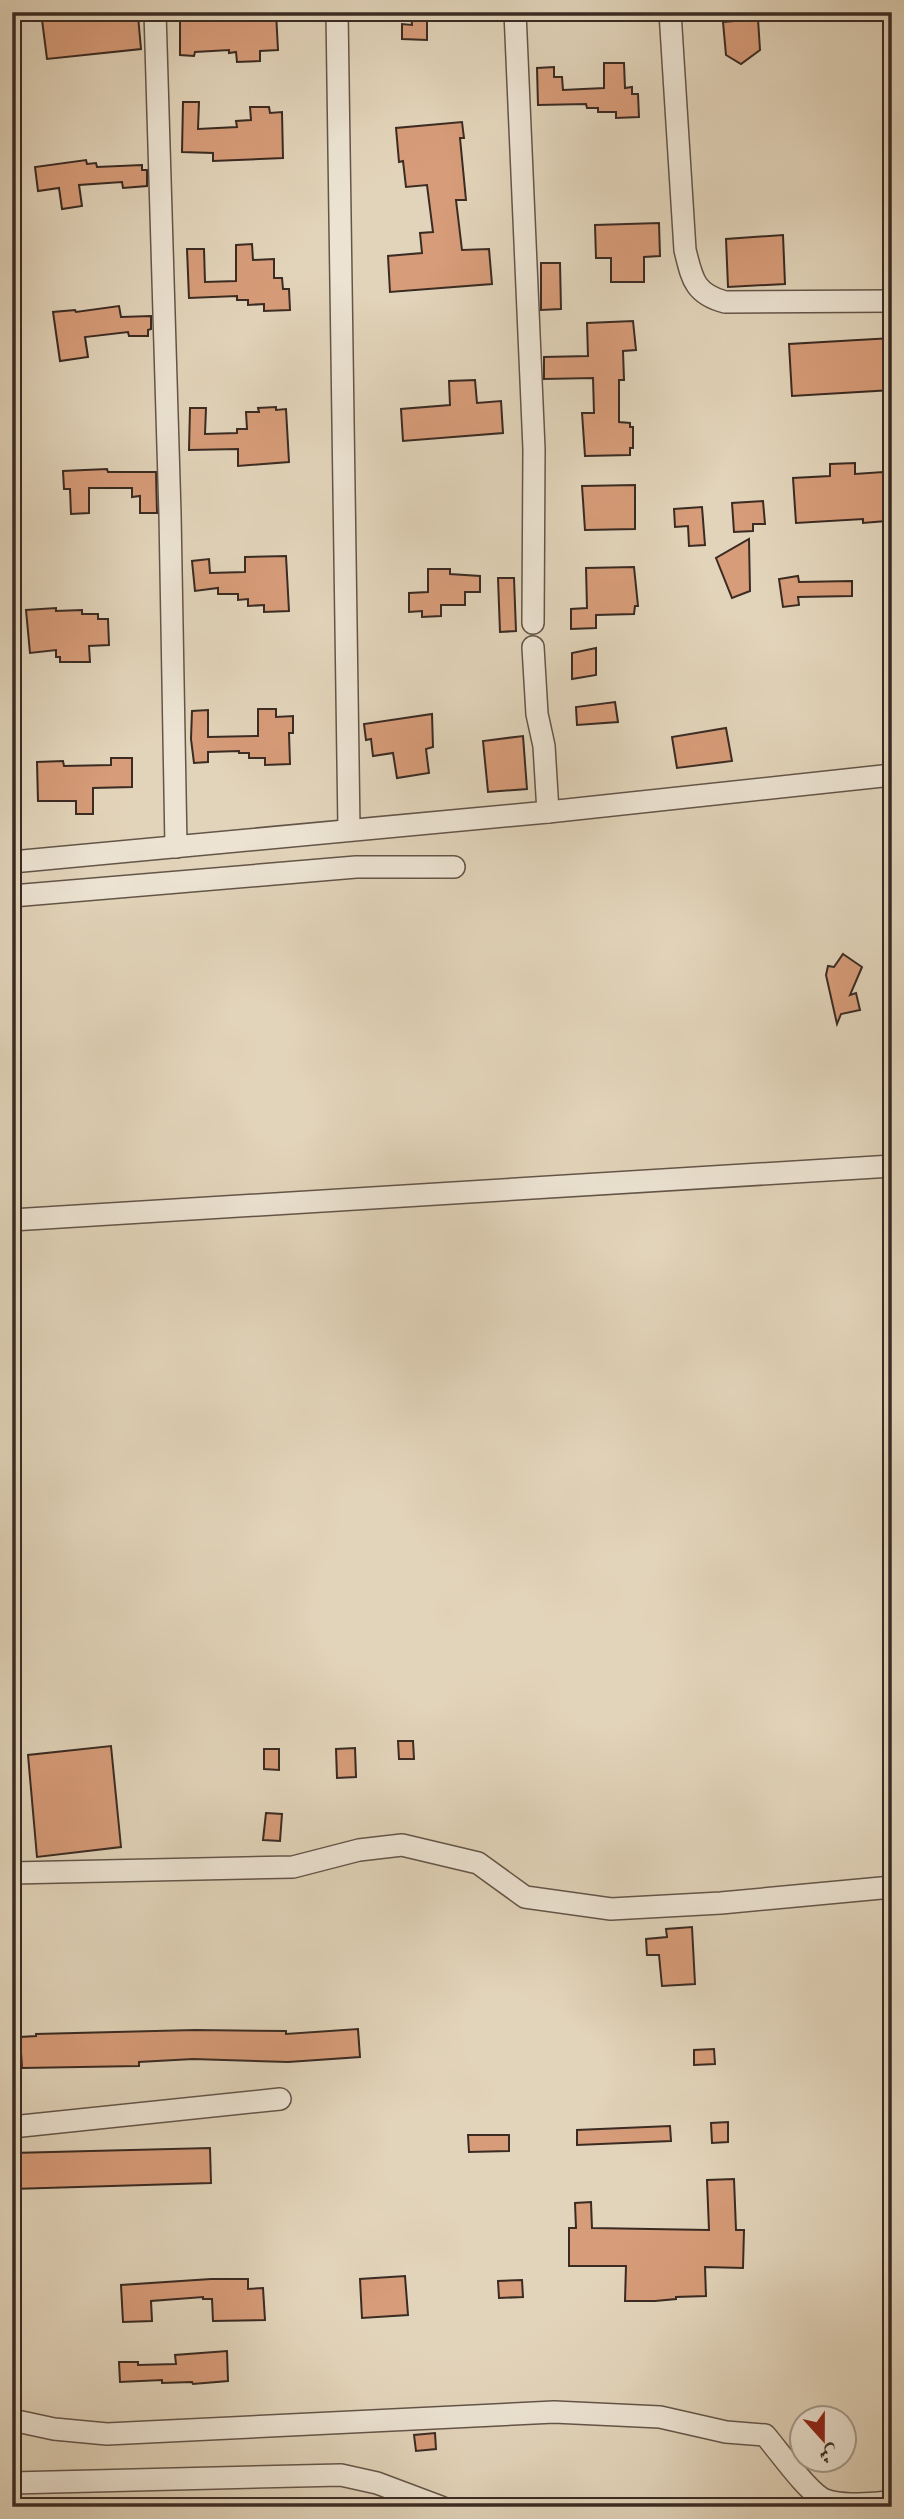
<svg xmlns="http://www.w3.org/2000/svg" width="904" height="2519" viewBox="0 0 904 2519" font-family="Alegreya,Amiri,serif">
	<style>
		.building { fill: #d79c79; stroke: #3a2b23; stroke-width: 2 }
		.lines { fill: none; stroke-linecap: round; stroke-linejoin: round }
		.minor-casing { stroke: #645549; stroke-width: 24 }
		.minor { stroke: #ece3d2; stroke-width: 21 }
	</style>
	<rect width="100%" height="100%" fill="#e2d4ba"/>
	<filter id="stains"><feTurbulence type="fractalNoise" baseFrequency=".00286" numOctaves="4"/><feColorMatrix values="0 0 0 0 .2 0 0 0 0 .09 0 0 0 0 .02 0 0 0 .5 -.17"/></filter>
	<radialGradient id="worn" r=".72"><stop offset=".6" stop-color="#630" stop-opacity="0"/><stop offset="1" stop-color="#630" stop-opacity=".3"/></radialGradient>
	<g class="building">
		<polygon points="41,12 112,12 112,18 138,16 141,49 47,59"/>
		<polygon points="227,12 276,12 278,50 260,51 260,61 237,62 236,52 229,53 229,50 195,52 194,56 180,55 180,19 228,16"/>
		<polygon points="411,12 427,12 427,40 402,39 402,24 412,25"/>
		<polygon points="758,19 760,50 741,64 726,55 723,22"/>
		<polygon points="604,63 624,63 625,88 632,87 632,94 638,94 639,117 616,118 616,112 598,112 598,108 587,108 586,104 538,105 537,68 554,67 554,77 562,77 563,90 604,88"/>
		<polygon points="183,102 199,102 198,129 237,127 236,121 251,120 250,107 269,107 270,113 282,112 283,158 213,161 213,153 182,152"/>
		<polygon points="462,122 464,138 460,138 466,200 456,200 462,250 489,249 492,284 390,292 388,256 422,253 420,233 433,232 427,185 406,187 403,161 399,162 396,128"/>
		<polygon points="86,160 87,164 96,163 97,167 142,165 142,170 147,170 147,186 123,188 122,182 79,185 82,206 62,209 59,188 38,191 35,167"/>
		<polygon points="659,223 660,256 644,257 644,282 611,282 611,258 596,258 595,225"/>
		<polygon points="783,235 785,284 728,287 726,239"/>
		<polygon points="252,244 253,260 274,259 274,278 282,278 283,289 289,289 290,310 264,311 264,304 248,305 248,300 237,300 237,296 189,298 187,249 204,249 205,282 236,281 236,245"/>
		<polygon points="541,263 560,263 561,309 541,310"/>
		<polygon points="119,306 121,317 151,316 151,329 148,330 148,336 129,336 128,332 85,337 88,357 60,361 53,312 75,310 76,312"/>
		<polygon points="633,321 636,350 623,351 624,380 619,380 619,422 630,423 630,427 633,427 633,448 630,448 630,455 585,456 582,413 594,413 593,378 544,379 544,357 588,356 587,323"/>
		<polygon points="892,338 892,390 792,396 789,344"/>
		<polygon points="475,380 477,403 501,401 503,433 403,441 401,409 450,405 449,381"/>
		<polygon points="276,407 276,410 286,409 289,462 238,466 238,449 189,450 190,408 206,408 205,434 237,433 237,429 247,429 246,412 259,412 258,408"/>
		<polygon points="855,463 855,474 883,472 886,521 863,523 863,519 796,523 793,478 830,476 830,464"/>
		<polygon points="107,469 108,472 156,472 157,513 140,513 140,496 132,497 132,488 89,488 89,513 71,514 70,489 64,489 63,471"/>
		<polygon points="635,485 635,529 585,530 582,486"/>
		<polygon points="763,501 765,524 753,524 753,531 734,532 732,503"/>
		<polygon points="702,507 705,545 689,546 688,526 675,527 674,509"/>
		<polygon points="749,539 750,591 732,598 716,558"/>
		<polygon points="286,556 289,611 264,612 264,605 248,606 248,599 238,600 238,594 218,594 218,588 195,591 192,561 209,559 210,573 245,572 245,557"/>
		<polygon points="634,567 638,606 635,606 634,614 596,615 596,628 571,629 571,609 587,608 586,568"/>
		<polygon points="428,569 450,569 450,574 480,576 480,592 465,592 465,605 441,605 441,616 422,617 422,611 409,612 409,593 428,592"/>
		<polygon points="798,576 799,582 852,581 852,596 798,597 799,605 783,607 779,579"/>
		<polygon points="498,578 514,578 516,631 500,632"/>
		<polygon points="56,608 56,611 82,610 82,614 98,614 98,619 108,619 109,645 89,646 90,662 60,662 60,657 56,657 56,650 30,653 26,610"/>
		<polygon points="596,648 596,675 572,679 572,653"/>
		<polygon points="615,702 618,722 577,725 576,707"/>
		<polygon points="258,709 276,709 276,717 293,716 293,733 289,733 290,764 265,765 265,758 249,758 249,753 239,753 239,751 208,752 208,762 194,763 191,739 192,711 208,710 208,737 258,736"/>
		<polygon points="432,714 433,747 426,749 429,773 397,778 393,753 373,756 371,739 366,740 364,724"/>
		<polygon points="726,728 732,761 677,768 672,737"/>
		<polygon points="523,736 527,789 488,792 483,741"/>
		<polygon points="111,758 132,758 132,787 93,788 93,814 76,814 76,801 38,801 37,762 63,761 64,766 111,765"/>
		<polygon points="843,954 862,967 850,995 856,993 860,1010 841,1014 837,1024 826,975 828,966 834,967"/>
		<polygon points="398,1741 413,1741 414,1759 399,1759"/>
		<polygon points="111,1746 121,1847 37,1857 28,1755"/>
		<polygon points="355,1748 356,1777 337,1778 336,1749"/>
		<polygon points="264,1749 279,1749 279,1770 264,1769"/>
		<polygon points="266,1813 282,1814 280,1841 263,1840"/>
		<polygon points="692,1927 695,1984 662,1986 659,1955 647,1955 646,1939 667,1937 666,1929"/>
		<polygon points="358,2029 360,2057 288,2062 193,2059 139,2062 139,2066 22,2068 20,2037 36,2036 36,2034 195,2030 286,2031 286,2034"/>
		<polygon points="714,2049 715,2064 694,2065 694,2050"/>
		<polygon points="728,2122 728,2142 712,2143 711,2123"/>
		<polygon points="670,2126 671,2141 577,2145 577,2130"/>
		<polygon points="468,2135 509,2135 509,2151 469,2152"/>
		<polygon points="210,2148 211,2183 12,2189 12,2153"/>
		<polygon points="734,2179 736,2230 744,2230 743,2268 705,2267 706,2296 676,2297 676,2299 655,2301 625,2301 626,2266 569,2266 569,2228 576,2228 575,2203 591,2202 592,2228 709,2230 707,2180"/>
		<polygon points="405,2276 408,2315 362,2318 360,2279"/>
		<polygon points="211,2279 248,2279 248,2289 263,2288 265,2320 213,2321 212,2299 203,2299 203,2297 151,2301 152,2321 123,2322 121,2285"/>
		<polygon points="522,2280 523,2297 499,2298 498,2281"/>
		<polygon points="227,2351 228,2381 193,2384 192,2382 162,2383 162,2380 120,2382 119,2362 138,2362 138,2365 176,2364 175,2355"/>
		<polygon points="435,2433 436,2449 416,2451 414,2435"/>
	</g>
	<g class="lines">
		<g class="minor-casing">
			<g id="minor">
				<polyline points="155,12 170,514 176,847"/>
				<polyline points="337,12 349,829"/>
				<polyline points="515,12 534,449 533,623"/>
				<path d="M670,12L685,250C692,278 694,294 725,302L892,301"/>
				<polyline points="533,647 537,714 544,746 548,812"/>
				<polyline points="12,862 548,812 892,775"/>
				<polyline points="12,896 356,867 454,867"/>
				<polyline points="12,1220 892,1166"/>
				<polyline points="12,1873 293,1867 359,1850 402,1845 478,1863 525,1897 611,1909 721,1903 892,1887"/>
				<polyline points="12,2127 280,2099"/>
				<path d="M12,2420L54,2429L107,2434L554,2412L660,2417L726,2432L765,2435C778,2450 808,2493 825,2500C846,2507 870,2503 892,2502"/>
				<polyline points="12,2483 341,2475 377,2483 441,2507"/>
			</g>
		</g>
		<use href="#minor" class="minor"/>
	</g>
	<rect width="904" height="2519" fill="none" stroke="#e2d4ba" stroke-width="42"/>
	<rect x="14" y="14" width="876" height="2491" fill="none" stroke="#3a2b23" stroke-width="3.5"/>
	<rect x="21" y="21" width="862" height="2477" fill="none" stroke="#3a2b23" stroke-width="2"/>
	<g transform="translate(823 2439) rotate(159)"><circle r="33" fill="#ece3d2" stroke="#a5998c" stroke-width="2"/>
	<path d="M0-5L12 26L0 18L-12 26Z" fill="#8f2418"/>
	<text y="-10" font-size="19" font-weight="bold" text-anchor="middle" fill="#3a2b23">ش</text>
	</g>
	<rect width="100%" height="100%" filter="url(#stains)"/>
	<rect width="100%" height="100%" fill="url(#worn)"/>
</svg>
